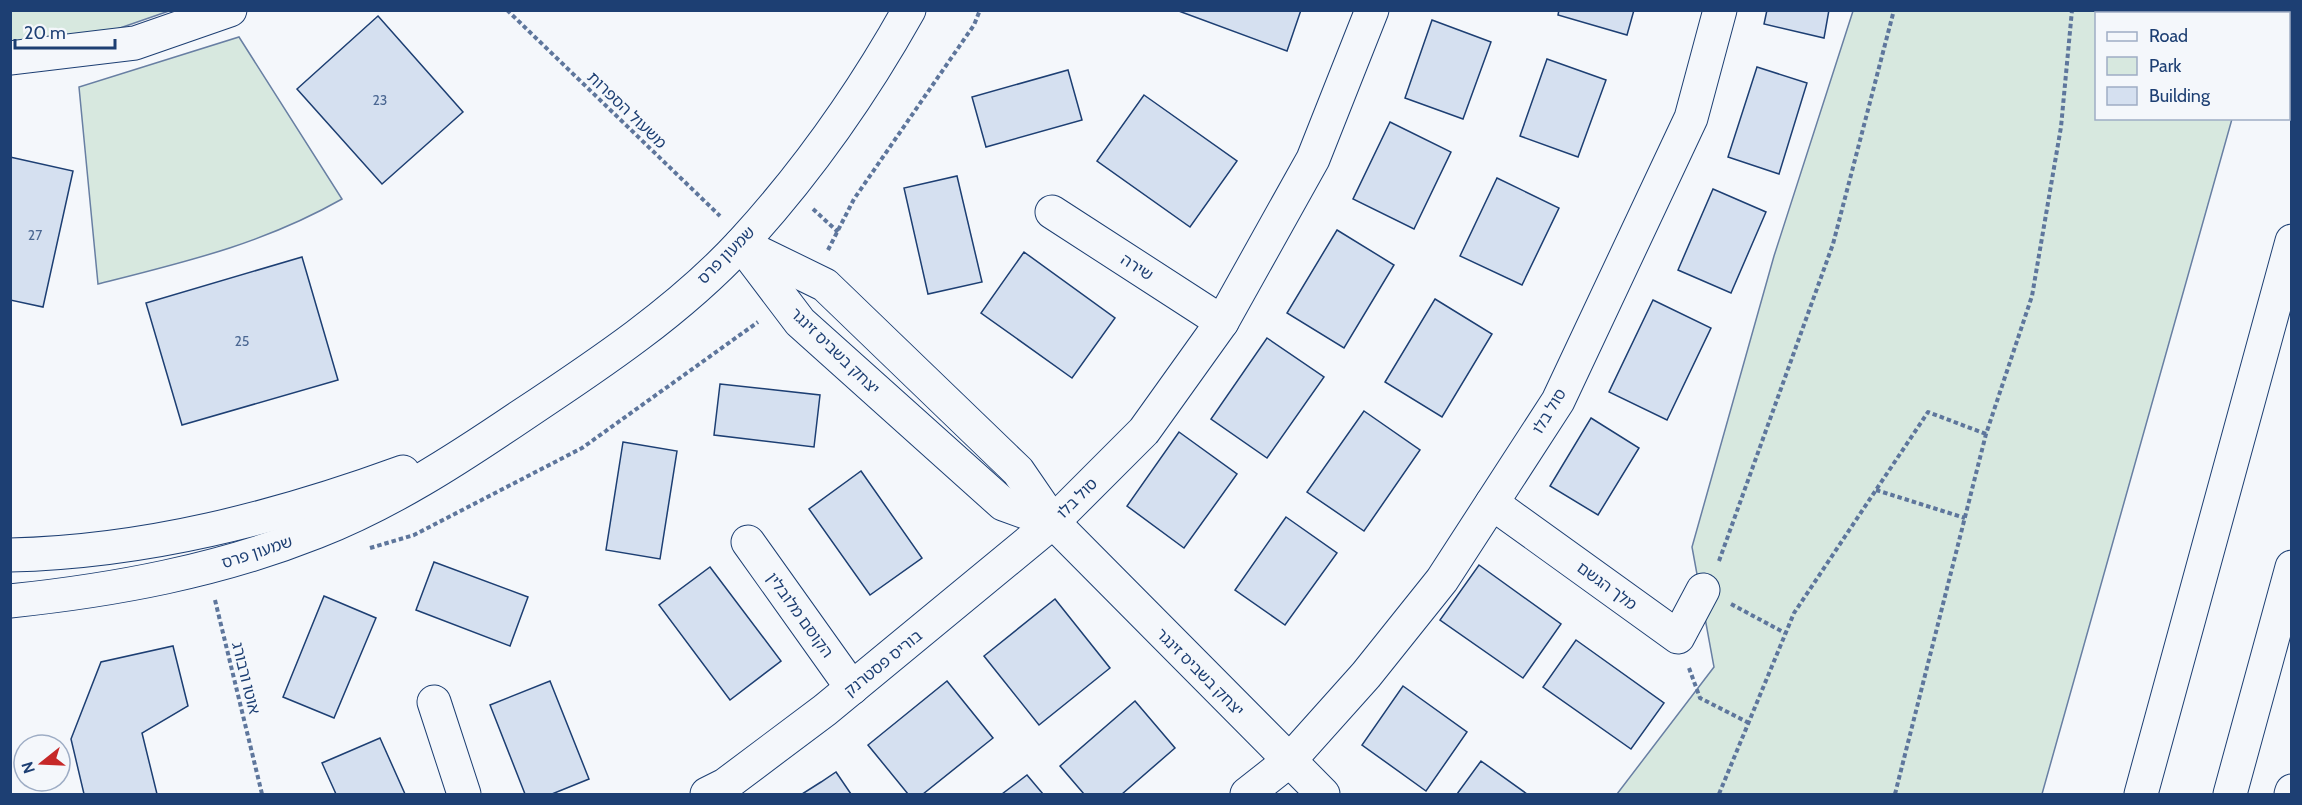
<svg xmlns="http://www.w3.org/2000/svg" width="2302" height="805" viewBox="0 0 2302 805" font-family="Cabin,'Noto Sans Hebrew',sans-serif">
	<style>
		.green { fill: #d7e8df; stroke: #687fa3; stroke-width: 1.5 }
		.building { fill: #d5e0f0; stroke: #1d3f73; stroke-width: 1.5 }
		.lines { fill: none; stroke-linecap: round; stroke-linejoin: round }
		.minor-casing { stroke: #1d3f73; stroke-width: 35 }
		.highway-casing { stroke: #1d3f73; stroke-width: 35 }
		.path { stroke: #5e769c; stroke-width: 4; stroke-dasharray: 4.5 3; stroke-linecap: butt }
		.minor { stroke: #f4f7fb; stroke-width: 33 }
		.highway { stroke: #f4f7fb; stroke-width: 33 }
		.labels { text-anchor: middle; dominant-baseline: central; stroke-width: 4.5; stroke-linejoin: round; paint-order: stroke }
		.number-label { font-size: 14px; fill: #4b6792 }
		.street-label { font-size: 16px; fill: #1d3f73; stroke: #f4f7fb }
	</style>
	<rect width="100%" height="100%" fill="#f4f7fb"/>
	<g class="green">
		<polygon points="11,11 169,11 94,37 11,47"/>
		<polygon points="1853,11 2262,11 2261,14 2096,14 2096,118 2232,119 2042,794 1617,794 1714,667 1692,547 1774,256"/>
		<path d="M239,37L342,199C263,244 185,262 98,284L79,87Z"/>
	</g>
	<g class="building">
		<polygon points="1176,10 1301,10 1287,51"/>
		<polygon points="1559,10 1634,10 1627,35 1558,15"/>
		<polygon points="1767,10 1829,10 1824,38 1764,24"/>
		<polygon points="378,16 463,112 382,184 297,89"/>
		<polygon points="1432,20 1491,42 1463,119 1405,98"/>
		<polygon points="1547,59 1606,80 1578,157 1520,136"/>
		<polygon points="1757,67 1807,83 1779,174 1728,157"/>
		<polygon points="1068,70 1082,120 986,147 972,97"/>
		<polygon points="1144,95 1237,161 1190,227 1097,161"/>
		<polygon points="1390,122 1451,152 1414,229 1353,199"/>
		<polygon points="10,157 73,171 43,307 10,300"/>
		<polygon points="957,176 982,282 928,294 904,188"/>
		<polygon points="1497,178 1559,208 1522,285 1460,256"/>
		<polygon points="1713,189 1766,212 1731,293 1678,270"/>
		<polygon points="1337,230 1394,265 1344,348 1287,313"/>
		<polygon points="1024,252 1115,318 1072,378 981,313"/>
		<polygon points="302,257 338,380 182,425 146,303"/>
		<polygon points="1435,299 1492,334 1442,417 1385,382"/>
		<polygon points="1653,300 1711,328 1667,420 1609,392"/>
		<polygon points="1267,338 1324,377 1267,458 1211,419"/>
		<polygon points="720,384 820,395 814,447 714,435"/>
		<polygon points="1364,411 1420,450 1364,531 1307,492"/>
		<polygon points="1591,418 1639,448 1598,515 1550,486"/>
		<polygon points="1179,432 1237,474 1184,548 1127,506"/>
		<polygon points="623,442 677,451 660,559 606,550"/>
		<polygon points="861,471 922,558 870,595 809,509"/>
		<polygon points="1286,517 1337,553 1285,625 1235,590"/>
		<polygon points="434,562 528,597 510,646 416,610"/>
		<polygon points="1479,565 1561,624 1523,678 1440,620"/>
		<polygon points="710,567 781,661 730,700 659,605"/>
		<polygon points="324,596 376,618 334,718 283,697"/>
		<polygon points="1055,599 1110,668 1039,725 984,656"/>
		<polygon points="1576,640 1664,703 1631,749 1543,687"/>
		<polygon points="173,646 188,706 142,733 157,794 84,794 71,739 101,662"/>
		<polygon points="550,681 589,779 552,794 525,794 490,705"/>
		<polygon points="947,681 993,738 923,794 908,794 868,745"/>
		<polygon points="1403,686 1467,732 1426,791 1362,745"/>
		<polygon points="1135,701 1175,748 1122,794 1084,794 1060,766"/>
		<polygon points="380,738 405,794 336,794 322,763"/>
		<polygon points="1481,761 1527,794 1457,794"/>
		<polygon points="836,772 851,794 802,794 821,782"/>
		<polygon points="1027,775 1043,794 1002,794"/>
	</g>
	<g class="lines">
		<g class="minor-casing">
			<g id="minor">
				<polyline points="10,58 135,43 230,10"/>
				<polyline points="1052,212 1222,322"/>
				<polyline points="741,244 825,285 1018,471 1053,522 1323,794"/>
				<polyline points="744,248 800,322 1003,504 1053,522"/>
				<polyline points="1492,503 1678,637 1703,590"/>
				<polyline points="748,542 852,688"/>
				<path d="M10,555C145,552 277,518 403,472"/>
				<path d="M10,601C115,590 218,571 316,532C390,503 456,460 521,416C598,365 679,311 742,243C807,172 862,94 909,10"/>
				<polyline points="434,702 464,794"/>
				<polyline points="707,794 725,785 825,710 1053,522 1144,431 1222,322 1313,159 1372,10"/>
				<polyline points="1247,794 1289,761 1366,675 1442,580 1558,401 1691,118 1720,10"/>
			</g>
		</g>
		<g class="highway-casing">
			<g id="highway">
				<polyline points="2141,794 2292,241"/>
				<polyline points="2230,794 2292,567"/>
				<polyline points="2291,794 2292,791"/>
			</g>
		</g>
		<g class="path">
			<polyline points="507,10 720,216"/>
			<polyline points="813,209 838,232"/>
			<polyline points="828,250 854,199 974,25 980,10"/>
			<polyline points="1876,490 1965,518"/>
			<polyline points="370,548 414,535 582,448 758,322"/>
			<polyline points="1719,561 1833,244 1894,10"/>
			<polyline points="215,600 262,794"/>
			<polyline points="1731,604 1785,633"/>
			<polyline points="1689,668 1700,698 1749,723"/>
			<polyline points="1719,794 1794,613 1928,412 1986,434"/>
			<polyline points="1895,794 1986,434 2032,296 2061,127 2072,10"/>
		</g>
		<use href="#minor" class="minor"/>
		<use href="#highway" class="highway"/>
	</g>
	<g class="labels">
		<g class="number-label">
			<text x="380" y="100">23</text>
			<text x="35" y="235">27</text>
			<text x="242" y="341">25</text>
		</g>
		<g class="street-label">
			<text transform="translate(627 110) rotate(44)">משעול הספרות</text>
			<text transform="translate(726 255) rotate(-45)">שמעון פרס</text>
			<text transform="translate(1137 267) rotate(33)">שירה</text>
			<text transform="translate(835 351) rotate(44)">יצחק בשביס זינגר</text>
			<text transform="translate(1549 411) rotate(-59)">סול בלו</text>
			<text transform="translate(1077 498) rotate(-45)">סול בלו</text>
			<text transform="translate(257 552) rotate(-18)">שמעון פרס</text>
			<text transform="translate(1607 586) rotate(36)">מלך הגשם</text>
			<text transform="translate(800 615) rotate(54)">הקוסם מלובלין</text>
			<text transform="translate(883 663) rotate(-39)">בוריס פסטרנק</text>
			<text transform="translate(1200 672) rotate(45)">יצחק בשביס זינגר</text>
			<text transform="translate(246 678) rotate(76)">אוטו ורבורג</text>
		</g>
	</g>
	<rect width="2302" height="805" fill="none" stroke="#1d3f73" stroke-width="24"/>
	<rect x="2095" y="12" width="195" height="108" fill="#f4f7fb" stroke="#9eadc5" stroke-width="1.5"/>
	<rect x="2107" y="32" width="30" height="9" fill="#f4f7fb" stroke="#9eadc5" stroke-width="1.5"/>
	<text x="2149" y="42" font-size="18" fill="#1d3f73">Road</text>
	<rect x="2107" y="57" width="30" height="18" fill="#d7e8df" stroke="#9eadc5" stroke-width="1.5"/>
	<text x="2149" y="72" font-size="18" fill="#1d3f73">Park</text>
	<rect x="2107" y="87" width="30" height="18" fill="#d5e0f0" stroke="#9eadc5" stroke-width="1.5"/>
	<text x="2149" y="102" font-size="18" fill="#1d3f73">Building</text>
	<g transform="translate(42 763) rotate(252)"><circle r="28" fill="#f4f7fb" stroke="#9eadc5" stroke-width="1.5"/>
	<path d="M0-4.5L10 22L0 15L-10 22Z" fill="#c62828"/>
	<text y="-9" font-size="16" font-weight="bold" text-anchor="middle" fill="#1d3f73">N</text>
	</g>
	<path d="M15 39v9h100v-9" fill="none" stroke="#1d3f73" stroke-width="3"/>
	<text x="24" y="39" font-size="18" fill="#1d3f73" stroke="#f4f7fb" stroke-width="4.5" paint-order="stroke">20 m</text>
</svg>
